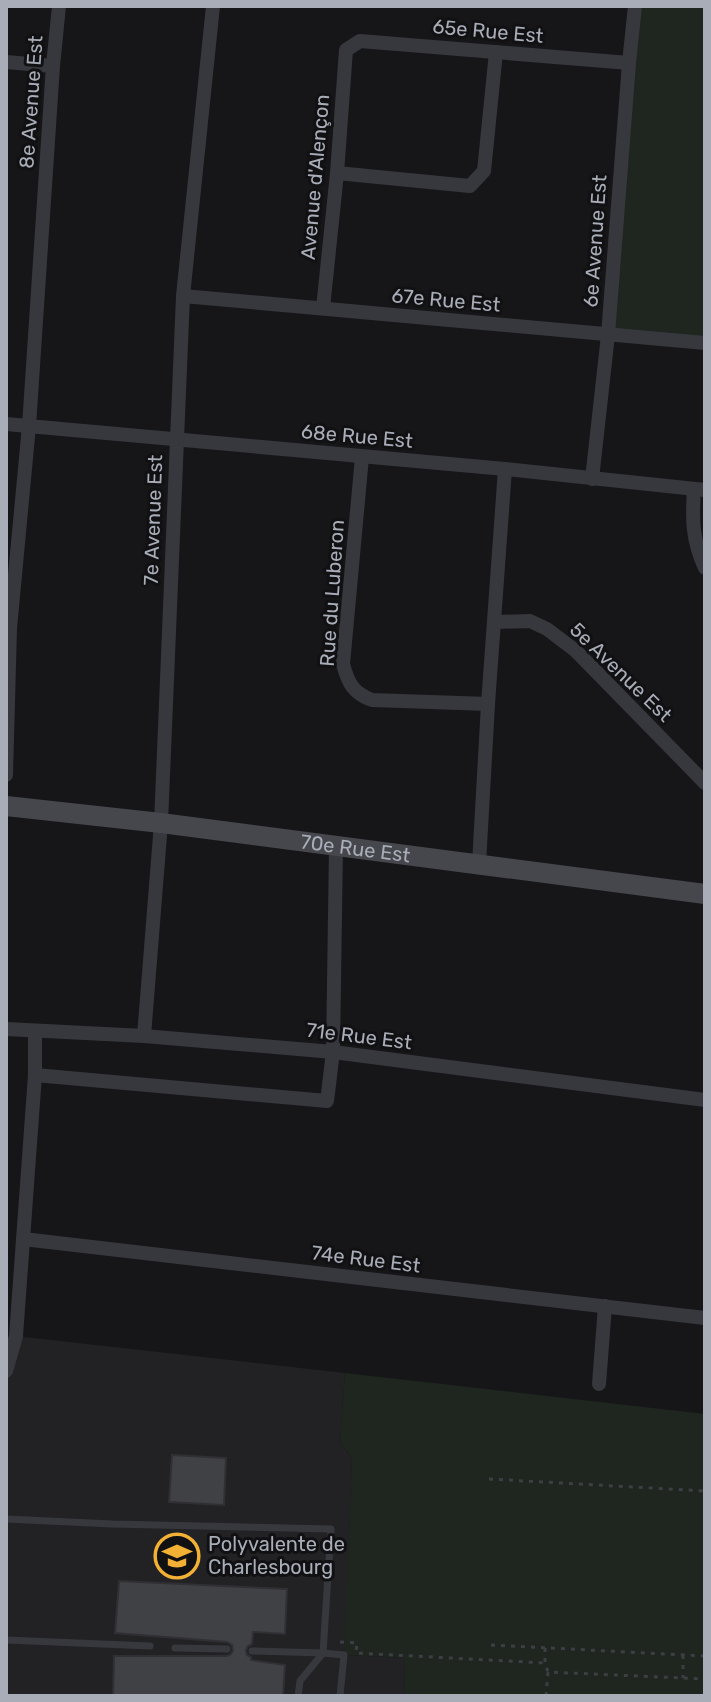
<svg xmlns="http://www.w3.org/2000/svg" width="711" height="1702" viewBox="0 0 711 1702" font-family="Rubik,sans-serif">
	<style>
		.built { fill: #222225 }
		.green { fill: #1e261f }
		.building { fill: #404145; stroke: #303034; stroke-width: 2 }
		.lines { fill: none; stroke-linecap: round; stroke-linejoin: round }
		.path { stroke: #3d3f44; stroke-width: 3; stroke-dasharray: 4 6; stroke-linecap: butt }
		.lane { stroke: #37383d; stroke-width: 7 }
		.street { stroke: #37383d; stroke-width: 14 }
		.secondary { stroke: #45474d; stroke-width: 20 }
		.labels { text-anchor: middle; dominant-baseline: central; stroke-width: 6; stroke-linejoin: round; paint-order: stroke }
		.street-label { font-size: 20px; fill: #a8adb8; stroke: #111113 }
		.poi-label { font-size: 20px; fill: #a8adb8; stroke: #111113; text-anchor: start }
	</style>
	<rect width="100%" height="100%" fill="#161618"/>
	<polygon class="built" points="16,1336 345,1373 340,1442 352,1458 345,1655 405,1658 404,1696 6,1696 6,1371"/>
	<g class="green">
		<polygon points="635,6 705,6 705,343 608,335"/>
		<polygon points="345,1373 705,1414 705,1696 404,1696 405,1658 344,1655 352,1458 340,1442"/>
	</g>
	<g class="building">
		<polygon points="172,1455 226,1458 224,1505 169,1502"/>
		<polygon points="119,1581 287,1589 285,1634 253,1632 252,1644 248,1646 246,1650 247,1655 251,1657 251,1660 285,1665 283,1696 113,1696 114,1656 227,1656 231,1654 233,1650 232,1645 227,1642 115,1633"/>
	</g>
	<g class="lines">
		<g class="path">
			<polyline points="489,1479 705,1491"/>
			<polyline points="340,1642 357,1643 356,1653 545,1663"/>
			<polyline points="491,1645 705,1656 705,1654"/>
			<polyline points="545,1648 545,1663 548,1672"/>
			<polyline points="683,1655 683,1678"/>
			<polyline points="546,1696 548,1672 705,1679"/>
		</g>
		<g class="lane">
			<polyline points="6,1519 112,1524 331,1529 323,1653 344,1655 340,1696"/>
			<polyline points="6,1640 150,1646"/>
			<polyline points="175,1648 227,1649"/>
			<polyline points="252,1651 323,1653"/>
			<polyline points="298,1696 300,1681 323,1653"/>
		</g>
		<g class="street">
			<polyline points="6,62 53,66"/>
			<polyline points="337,173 470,186 484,171 496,52"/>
			<polyline points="183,296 705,343"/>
			<polyline points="323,308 337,173 346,50 360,41 629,63"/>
			<polyline points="6,424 505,469 705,490"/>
			<path d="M362,457L343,664C348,683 353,693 372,700L488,704"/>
			<polyline points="592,479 608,335 629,63 635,6"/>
			<path d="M694,489C692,519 692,540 705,568"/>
			<polyline points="495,622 530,621 547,629 576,651 705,783"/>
			<polyline points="6,775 10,628 29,426 53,66 59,6"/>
			<polyline points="479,864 488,704 505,469"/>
			<polyline points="6,1029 144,1036 333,1052 705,1100"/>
			<polyline points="144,1036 161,823 183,296 213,6"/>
			<polyline points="35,1075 327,1101 333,1052 336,846"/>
			<polyline points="23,1239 705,1318"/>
			<polyline points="6,1371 16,1336 35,1075 35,1032"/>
			<polyline points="599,1384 605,1306"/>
		</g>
		<path class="secondary" id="s1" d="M6,806L161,823L705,894"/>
	</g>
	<defs>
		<g id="school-ring" transform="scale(2.3)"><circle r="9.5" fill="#111113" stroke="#f2b134" stroke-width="1.5"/><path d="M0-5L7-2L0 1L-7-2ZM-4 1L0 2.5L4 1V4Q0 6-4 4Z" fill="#f2b134"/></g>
	</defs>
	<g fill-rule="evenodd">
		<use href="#school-ring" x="177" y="1556"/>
	</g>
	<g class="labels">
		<g class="street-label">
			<text transform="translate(488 31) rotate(5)">65e Rue Est</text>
			<text transform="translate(31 102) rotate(-86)">8e Avenue Est</text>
			<text transform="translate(315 177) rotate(-85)">Avenue d'Alençon</text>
			<text transform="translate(595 241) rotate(-86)">6e Avenue Est</text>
			<text transform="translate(446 300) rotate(5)">67e Rue Est</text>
			<text transform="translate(357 436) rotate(5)">68e Rue Est</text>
			<text transform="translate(153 520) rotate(-88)">7e Avenue Est</text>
			<text transform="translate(332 593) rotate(-86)">Rue du Luberon</text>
			<text transform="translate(621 672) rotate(44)">5e Avenue Est</text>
			<text stroke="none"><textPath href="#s1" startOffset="352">70e Rue Est</textPath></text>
			<text transform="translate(359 1036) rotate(7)">71e Rue Est</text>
			<text transform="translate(366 1259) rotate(7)">74e Rue Est</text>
		</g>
		<g class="poi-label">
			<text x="208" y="1544">Polyvalente de<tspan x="208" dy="23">Charlesbourg</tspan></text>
		</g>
	</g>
	<rect width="711" height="1702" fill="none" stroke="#a8adb8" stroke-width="16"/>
</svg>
